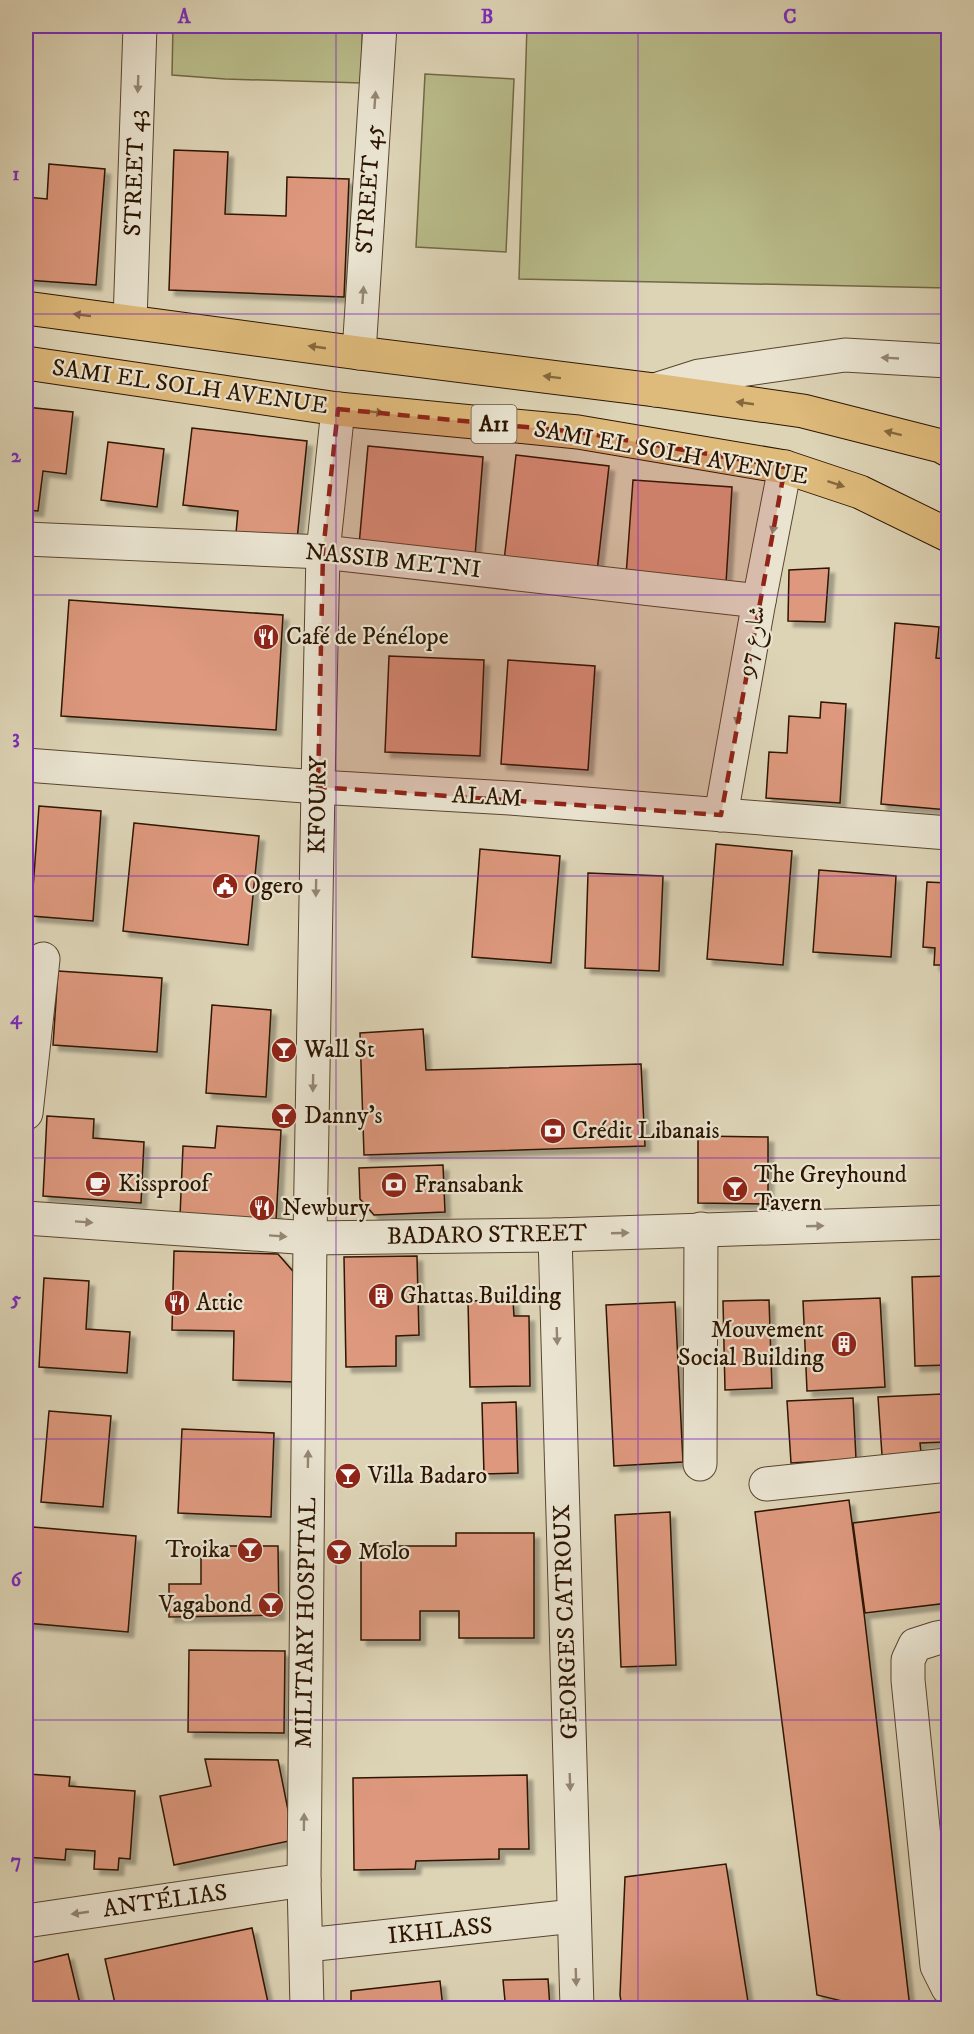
<svg xmlns="http://www.w3.org/2000/svg" width="974" height="2034" viewBox="0 0 974 2034" font-family="'IM FELL DW Pica',Amiri,serif">
	<style>
		.green { fill: #b8bb89; stroke: #726844; stroke-width: 1.5 }
		.building { fill: #dd987d; stroke: #2d1500; stroke-width: 1.5; filter: url(#shadow) }
		.lines { fill: none; stroke-linecap: round; stroke-linejoin: round }
		.minor-casing { stroke: #59452e; stroke-width: 35 }
		.highway-casing { stroke: #2d1500; stroke-width: 35 }
		.minor { stroke: #e9e3d0; stroke-width: 33 }
		.highway { stroke: #deba7b; stroke-width: 33 }
		.oneway { fill: #948672 }
		.oneway2 { fill: #86683e }
		.marked { fill: #8f2418; fill-opacity: 0.2; stroke: #8f2418; stroke-width: 4.5; stroke-dasharray: 12 8; stroke-linejoin: round }
		.grid { fill: none; stroke: #7b2cbf; stroke-width: 1.5; stroke-opacity: 0.55 }
		.labels { text-anchor: middle; dominant-baseline: central; stroke-width: 4.5; stroke-linejoin: round; paint-order: stroke }
		.shield { fill: #e9e3d0; stroke: #65533e; stroke-width: 1.5 }
		.shield-label { font-size: 22px; font-weight: bold; fill: #2d1500 }
		.street-label { font-size: 24px; fill: #2d1500; stroke: #e9e3d0 }
		.poi-label { font-size: 24px; fill: #2d1500; stroke: #e9e3d0; text-anchor: start }
		.neatline { fill: none; stroke: #7b2cbf; stroke-width: 2 }
		.grid-label { font-size: 20px; text-anchor: middle; font-weight: bold; fill: #7b2cbf }
	</style>
	<defs>
		<filter id="shadow"><feDropShadow dx="5.5" dy="5.5" stdDeviation="1.5" flood-color="#0004"/></filter>
	</defs>
	<rect width="100%" height="100%" fill="#ddd4b6"/>
	<filter id="stains"><feTurbulence type="fractalNoise" baseFrequency=".00333" numOctaves="4"/><feColorMatrix values="0 0 0 0 .2 0 0 0 0 .09 0 0 0 0 .02 0 0 0 .5 -.17"/></filter>
	<radialGradient id="worn" r=".72"><stop offset=".6" stop-color="#630" stop-opacity="0"/><stop offset="1" stop-color="#630" stop-opacity=".3"/></radialGradient>
	<g class="green">
		<polygon points="173,26 362,26 362,83 225,79 172,75"/>
		<polygon points="527,26 948,26 948,288 519,279"/>
		<polygon points="425,74 514,79 506,252 416,247"/>
	</g>
	<g class="building">
		<polygon points="174,150 228,152 225,214 286,216 287,177 349,179 344,297 169,290"/>
		<polygon points="49,164 105,169 96,285 26,280 26,197 47,199"/>
		<polygon points="26,407 73,412 66,474 43,471 38,511 26,510"/>
		<polygon points="192,428 307,441 297,540 236,533 238,511 183,505"/>
		<polygon points="108,442 164,449 157,507 101,500"/>
		<polygon points="368,446 483,457 475,556 359,545"/>
		<polygon points="516,455 609,466 597,572 504,561"/>
		<polygon points="633,480 732,487 726,583 626,576"/>
		<polygon points="829,568 825,622 788,621 789,570"/>
		<polygon points="69,600 283,615 276,730 61,716"/>
		<polygon points="895,623 939,627 936,658 948,659 948,810 881,804"/>
		<polygon points="389,656 484,660 480,756 385,752"/>
		<polygon points="508,660 595,666 588,770 501,764"/>
		<polygon points="821,702 846,704 840,803 766,798 769,752 787,753 789,716 820,718"/>
		<polygon points="39,806 101,811 93,921 31,916"/>
		<polygon points="134,823 259,836 248,945 123,931"/>
		<polygon points="716,844 792,851 783,965 707,959"/>
		<polygon points="480,849 560,856 551,963 472,957"/>
		<polygon points="819,870 896,876 891,957 813,952"/>
		<polygon points="588,873 663,876 659,971 585,968"/>
		<polygon points="927,882 948,883 948,965 934,965 935,948 923,947"/>
		<polygon points="58,971 162,978 157,1052 53,1045"/>
		<polygon points="212,1005 271,1010 266,1097 206,1093"/>
		<polygon points="423,1029 426,1070 641,1064 645,1146 364,1155 360,1033"/>
		<polygon points="47,1116 94,1119 93,1138 144,1142 141,1203 43,1196"/>
		<polygon points="217,1126 281,1130 276,1221 180,1216 183,1146 215,1148"/>
		<polygon points="698,1136 768,1137 768,1204 698,1203"/>
		<polygon points="443,1165 445,1212 374,1215 360,1199 359,1168"/>
		<polygon points="174,1251 278,1254 298,1277 296,1382 233,1380 234,1331 172,1330"/>
		<polygon points="417,1256 419,1335 396,1336 396,1366 346,1367 344,1257"/>
		<polygon points="948,1276 948,1365 915,1366 912,1277"/>
		<polygon points="44,1278 89,1281 86,1329 130,1332 127,1373 39,1367"/>
		<polygon points="880,1298 885,1387 807,1391 803,1301"/>
		<polygon points="513,1300 514,1316 529,1316 530,1386 470,1387 468,1301"/>
		<polygon points="769,1300 772,1388 725,1390 723,1301"/>
		<polygon points="675,1302 683,1462 614,1466 606,1305"/>
		<polygon points="942,1394 945,1442 920,1443 921,1453 882,1455 878,1397"/>
		<polygon points="944,1395 948,1395 948,1442 947,1442"/>
		<polygon points="853,1398 856,1459 791,1463 787,1401"/>
		<polygon points="516,1402 518,1473 484,1474 482,1403"/>
		<polygon points="49,1411 111,1416 103,1507 41,1502"/>
		<polygon points="182,1429 274,1433 271,1517 178,1513"/>
		<polygon points="849,1500 864,1613 910,2008 871,2008 817,1995 755,1512"/>
		<polygon points="948,1511 948,1603 865,1613 853,1523"/>
		<polygon points="670,1512 676,1665 621,1667 615,1515"/>
		<polygon points="33,1527 136,1536 128,1632 26,1623"/>
		<polygon points="456,1533 534,1533 534,1638 459,1638 459,1611 420,1611 420,1640 361,1640 361,1546 456,1546"/>
		<polygon points="201,1546 278,1546 279,1615 169,1617 169,1584 201,1584"/>
		<polygon points="189,1650 285,1651 284,1733 188,1732"/>
		<polygon points="205,1759 278,1760 294,1840 174,1865 160,1796 211,1786"/>
		<polygon points="28,1774 70,1777 69,1786 135,1791 130,1859 119,1858 118,1870 94,1869 95,1851 66,1849 65,1860 26,1857"/>
		<polygon points="527,1775 529,1849 499,1849 499,1859 416,1861 415,1869 354,1870 353,1778"/>
		<polygon points="726,1864 749,2008 622,2008 620,1995 625,1877"/>
		<polygon points="252,1928 269,2007 201,2008 200,2004 178,2008 116,2008 105,1959"/>
		<polygon points="68,1954 81,2008 26,2008 26,1964"/>
		<polygon points="548,1979 550,2008 469,2008 469,2006 505,2001 503,1980"/>
		<polygon points="440,1981 443,2008 351,2008 351,1991"/>
	</g>
	<g class="lines">
		<g class="minor-casing">
			<g id="minor">
				<polyline points="130,321 140,26"/>
				<polyline points="359,353 380,26"/>
				<polyline points="655,390 699,376 845,355 948,361"/>
				<polyline points="26,539 323,552 759,601"/>
				<polyline points="26,765 318,787 510,798 948,833"/>
				<polyline points="721,815 759,601 785,467"/>
				<polyline points="26,1113 43,959"/>
				<polyline points="26,1218 310,1238 555,1235 948,1222"/>
				<polyline points="555,1235 577,2008"/>
				<polyline points="700,1464 701,1229"/>
				<polyline points="766,1484 948,1465"/>
				<polyline points="948,1636 937,1638 915,1645 908,1660 908,1680 937,1966 948,1988"/>
				<polyline points="26,1921 304,1880"/>
				<polyline points="307,1945 574,1916"/>
				<polyline points="307,2008 304,1880 310,1238 318,787 323,552 338,409"/>
			</g>
		</g>
		<g class="highway-casing">
			<g id="highway">
				<polyline points="26,308 359,353 655,390 803,411 941,446 948,450"/>
				<polyline points="26,363 338,409 578,432 785,467 860,492 948,535"/>
			</g>
		</g>
		<use href="#minor" class="minor"/>
		<use href="#highway" class="highway"/>
	</g>
	<defs><path id="oneway-solid" d="M-6-.8H1V-3.2L6.5 0L1 3.2V.8H-6Z" transform="scale(1.5)"/></defs>
	<g class="oneway">
		<use href="#oneway-solid" transform="translate(138 84) rotate(92)"/>
		<use href="#oneway-solid" transform="translate(375 100) rotate(-86)"/>
		<use href="#oneway-solid" transform="translate(363 295) rotate(-86)"/>
		<use href="#oneway-solid" transform="translate(890 358) rotate(-177)"/>
		<use href="#oneway-solid" transform="translate(774 525) rotate(101)"/>
		<use href="#oneway-solid" transform="translate(738 716) rotate(100)"/>
		<use href="#oneway-solid" transform="translate(316 888) rotate(91)"/>
		<use href="#oneway-solid" transform="translate(313 1083) rotate(91)"/>
		<use href="#oneway-solid" transform="translate(84 1222) rotate(4)"/>
		<use href="#oneway-solid" transform="translate(815 1226) rotate(-2)"/>
		<use href="#oneway-solid" transform="translate(620 1233) rotate(-2)"/>
		<use href="#oneway-solid" transform="translate(278 1236) rotate(4)"/>
		<use href="#oneway-solid" transform="translate(557 1336) rotate(88)"/>
		<use href="#oneway-solid" transform="translate(308 1459) rotate(-89)"/>
		<use href="#oneway-solid" transform="translate(570 1782) rotate(88)"/>
		<use href="#oneway-solid" transform="translate(304 1822) rotate(-89)"/>
		<use href="#oneway-solid" transform="translate(80 1913) rotate(172)"/>
		<use href="#oneway-solid" transform="translate(576 1977) rotate(88)"/>
	</g>
	<g class="oneway2">
		<use href="#oneway-solid" transform="translate(82 315) rotate(-173)"/>
		<use href="#oneway-solid" transform="translate(317 347) rotate(-172)"/>
		<use href="#oneway-solid" transform="translate(552 377) rotate(-173)"/>
		<use href="#oneway-solid" transform="translate(745 403) rotate(-172)"/>
		<use href="#oneway-solid" transform="translate(375 412) rotate(6)"/>
		<use href="#oneway-solid" transform="translate(893 433) rotate(-166)"/>
		<use href="#oneway-solid" transform="translate(836 484) rotate(18)"/>
	</g>
	<path class="marked" d="M338,409L578,432L785,467L721,815L318,787L323,552Z"/>
	<path class="grid" d="M336,26V2008M638,26V2008M26,314H948M26,595H948M26,876H948M26,1158H948M26,1439H948M26,1720H948"/>
	<defs>
		<g id="restaurant-disc" transform="scale(1.35)"><circle r="9.5" fill="#8f2418" stroke="#e9e3d0"/><path d="M-5-6h1v4h1v-4h1v4h1v-4h1v5L-1.5 .5V6h-2V.5L-5-1ZM5-6V6H3V1.5H1.5Q1.5-4 5-6Z" fill="#fff"/></g>
		<g id="civic-disc" transform="scale(1.35)"><circle r="9.5" fill="#8f2418" stroke="#e9e3d0"/><path d="M-.6-6.5H3V-4.5H.6V-3L4-1V1h2V6H-6V1h2V-1L-.6-3ZM-1.2 2.5V6h2.4V2.5Z" fill="#fff"/></g>
		<g id="bar-disc" transform="scale(1.35)"><circle r="9.5" fill="#8f2418" stroke="#e9e3d0"/><path d="M-6-5H6L.8 .8V4.5H3.5V6h-7V4.5H-.8V.8Z" fill="#fff"/></g>
		<g id="bank-disc" transform="scale(1.35)"><circle r="9.5" fill="#8f2418" stroke="#e9e3d0"/><path d="M-6-4H6V4H-6ZM0-2.3a2.3 2.3 0 1 0 0 4.6a2.3 2.3 0 1 0 0-4.6Z" fill="#fff"/></g>
		<g id="cafe-disc" transform="scale(1.35)"><circle r="9.5" fill="#8f2418" stroke="#e9e3d0"/><path d="M-5.5-4.5H6V0H3Q3 3.5 0 3.5H-2.5Q-5.5 3.5-5.5 0ZM3-3.2v2h1.7v-2ZM-6 4.5H4V6H-6Z" fill="#fff"/></g>
		<g id="building-disc" transform="scale(1.35)"><circle r="9.5" fill="#8f2418" stroke="#e9e3d0"/><path d="M-4-6H4V6H1V3H-1V6H-4ZM-2.5-4.3h1.7v1.8h-1.7ZM.8-4.3h1.7v1.8H.8ZM-2.5-1h1.7V.8h-1.7ZM.8-1h1.7V.8H.8Z" fill="#fff"/></g>
	</defs>
	<g fill-rule="evenodd">
		<use href="#restaurant-disc" x="266" y="637"/>
		<use href="#civic-disc" x="225" y="886"/>
		<use href="#bar-disc" x="284" y="1050"/>
		<use href="#bar-disc" x="284" y="1116"/>
		<use href="#bank-disc" x="553" y="1131"/>
		<use href="#cafe-disc" x="98" y="1184"/>
		<use href="#bank-disc" x="394" y="1185"/>
		<use href="#bar-disc" x="735" y="1189"/>
		<use href="#restaurant-disc" x="262" y="1208"/>
		<use href="#building-disc" x="381" y="1296"/>
		<use href="#restaurant-disc" x="177" y="1303"/>
		<use href="#building-disc" x="844" y="1344"/>
		<use href="#bar-disc" x="348" y="1476"/>
		<use href="#bar-disc" x="250" y="1550"/>
		<use href="#bar-disc" x="339" y="1552"/>
		<use href="#bar-disc" x="271" y="1605"/>
	</g>
	<g class="labels">
		<rect class="shield" x="471.5" y="405" width="45" height="38" rx="4.5"/>
		<g class="shield-label">
			<text x="494" y="424">A11</text>
		</g>
		<g class="street-label">
			<text transform="translate(135 173) rotate(-88)">STREET 43</text>
			<text transform="translate(369 189) rotate(-86)">STREET 45</text>
			<text transform="translate(190 387) rotate(8)">SAMI EL SOLH AVENUE</text>
			<text transform="translate(671 453) rotate(10)">SAMI EL SOLH AVENUE</text>
			<text transform="translate(393 561) rotate(6)">NASSIB METNI</text>
			<text transform="translate(752 641) rotate(-80)">شارع 97</text>
			<text transform="translate(487 797) rotate(3)">ALAM</text>
			<text transform="translate(318 805) rotate(-89)">KFOURY</text>
			<text transform="translate(487 1235) rotate(-1)">BADARO STREET</text>
			<text transform="translate(566 1622) rotate(-92)">GEORGES CATROUX</text>
			<text transform="translate(306 1623) rotate(-89)">MILITARY HOSPITAL</text>
			<text transform="translate(165 1901) rotate(-8)">ANTÉLIAS</text>
			<text transform="translate(440 1931) rotate(-6)">IKHLASS</text>
		</g>
		<g class="poi-label">
			<text x="286" y="637">Café de Pénélope</text>
			<text x="244" y="886">Ogero</text>
			<text x="304" y="1050">Wall St</text>
			<text x="304" y="1116">Danny's</text>
			<text x="572" y="1131">Crédit Libanais</text>
			<text x="754" y="1175">The Greyhound<tspan x="754" dy="28">Tavern</tspan></text>
			<text x="118" y="1184">Kissproof</text>
			<text x="414" y="1185">Fransabank</text>
			<text x="282" y="1208">Newbury</text>
			<text x="400" y="1296">Ghattas Building</text>
			<text x="196" y="1303">Attic</text>
			<text x="824" y="1330" text-anchor="end">Mouvement<tspan x="824" dy="28">Social Building</tspan></text>
			<text x="368" y="1476">Villa Badaro</text>
			<text x="230" y="1550" text-anchor="end">Troika</text>
			<text x="358" y="1552">Molo</text>
			<text x="252" y="1605" text-anchor="end">Vagabond</text>
		</g>
	</g>
	<rect width="974" height="2034" fill="none" stroke="#ddd4b6" stroke-width="66"/>
	<rect x="33" y="33" width="908" height="1968" class="neatline"/>
	<g class="grid-label">
		<text x="184" y="23">A</text>
		<text x="487" y="23">B</text>
		<text x="790" y="23">C</text>
		<text x="16" y="180">1</text>
		<text x="16" y="462">2</text>
		<text x="16" y="743">3</text>
		<text x="16" y="1024">4</text>
		<text x="16" y="1305">5</text>
		<text x="16" y="1586">6</text>
		<text x="16" y="1867">7</text>
	</g>
	<rect width="100%" height="100%" filter="url(#stains)"/>
	<rect width="100%" height="100%" fill="url(#worn)"/>
</svg>
